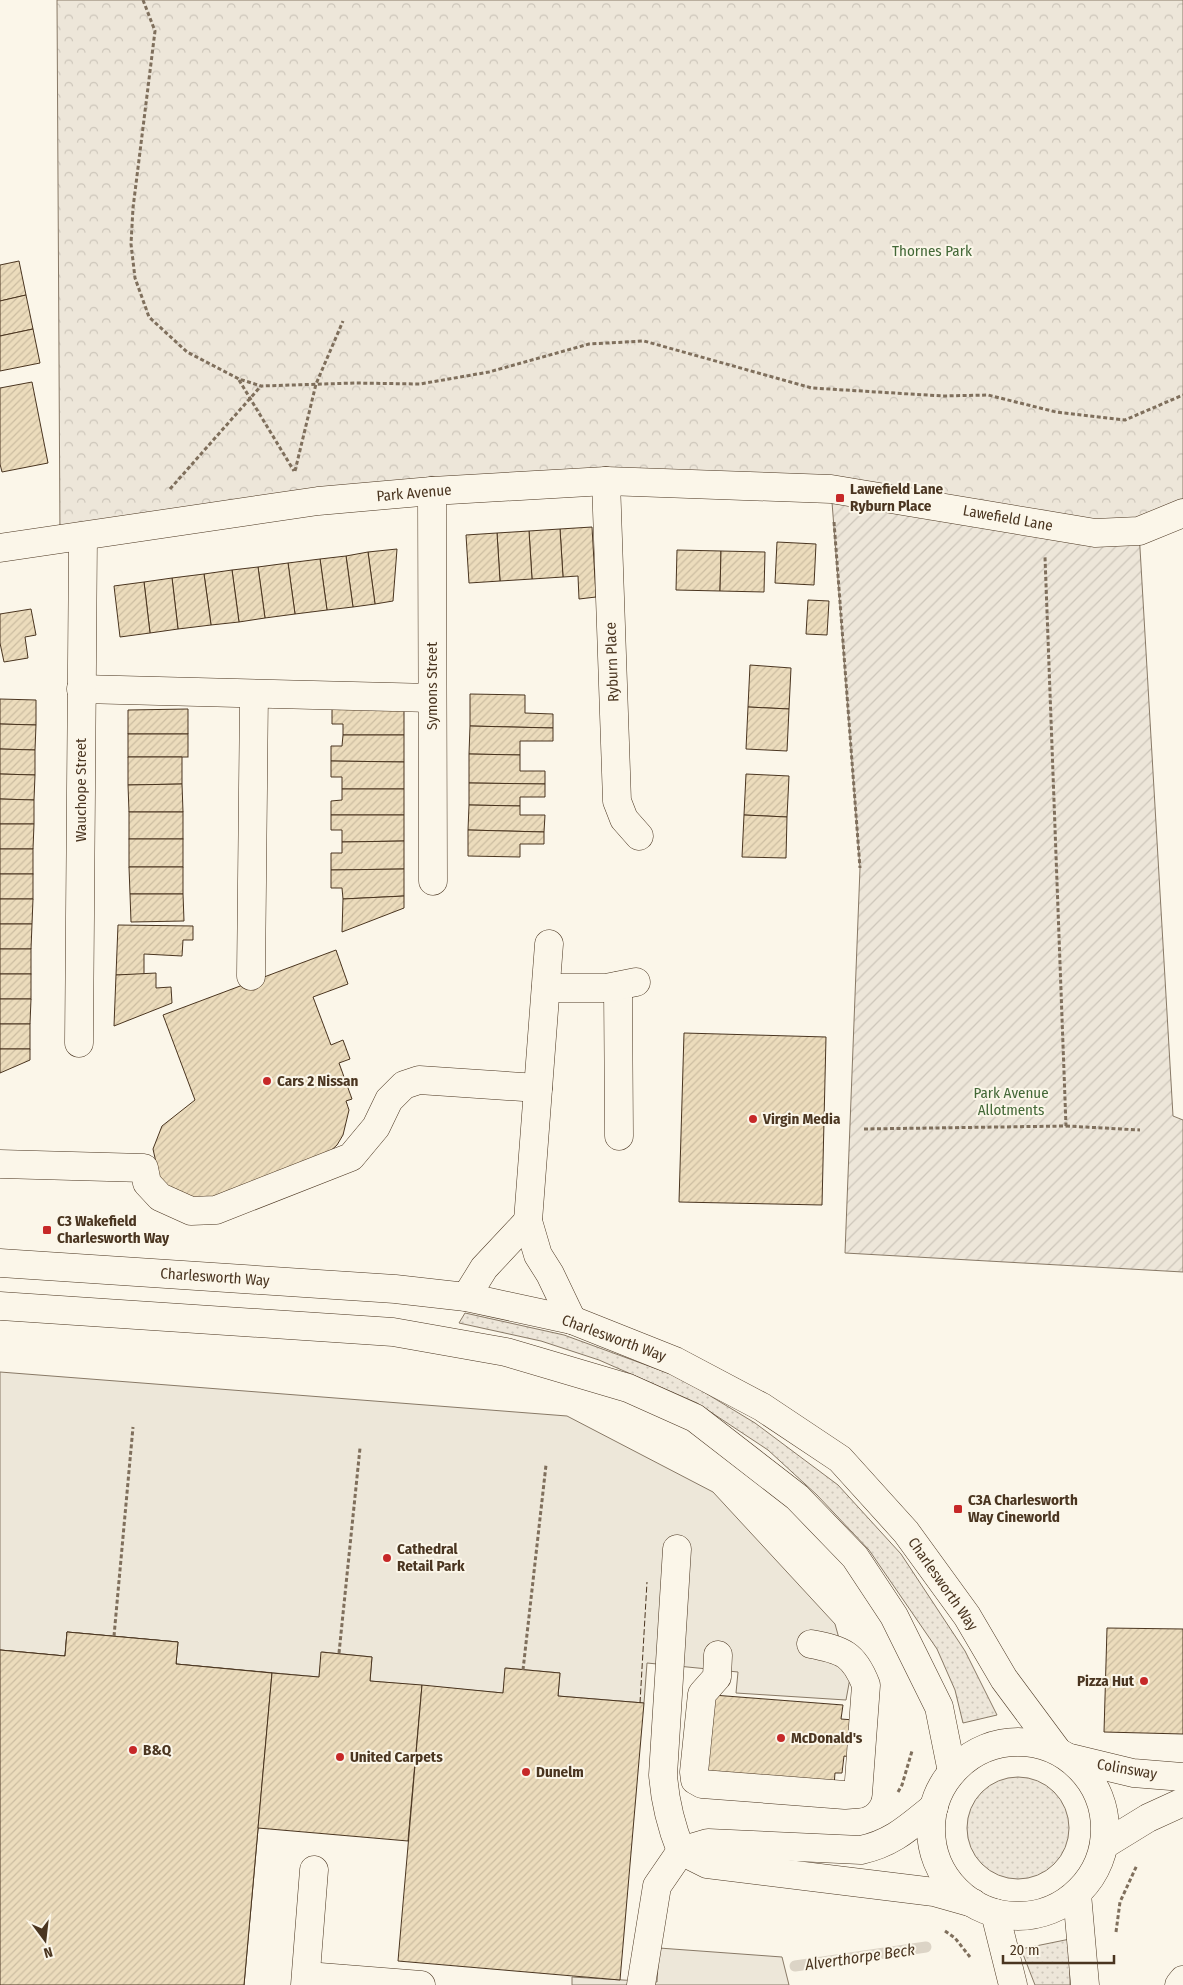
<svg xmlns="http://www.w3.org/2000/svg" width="1183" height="1985" viewBox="0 0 1183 1985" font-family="'Fira Sans Condensed',sans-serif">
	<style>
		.grass { fill: url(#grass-dots); stroke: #887966 }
		.forest { fill: url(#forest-crowns); stroke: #887966 }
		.garden { fill: url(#garden-furrows); stroke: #887966 }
		.parking { fill: #ede7d9; stroke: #887966 }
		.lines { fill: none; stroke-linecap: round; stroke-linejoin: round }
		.stream { stroke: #dcd4c6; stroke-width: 11 }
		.building { fill: url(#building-hatch); stroke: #4a3520 }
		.minor-casing { stroke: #4a3520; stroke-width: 29 }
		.major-casing { stroke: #4a3520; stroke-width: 29 }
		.path { stroke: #7f6f5c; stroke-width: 3; stroke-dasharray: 4 2.5; stroke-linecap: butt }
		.minor { stroke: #fbf6e9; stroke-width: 28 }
		.major { stroke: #fbf6e9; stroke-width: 28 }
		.fence { stroke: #4a3520; stroke-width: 1; stroke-dasharray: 6 2.5; stroke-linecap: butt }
		.poi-dot { fill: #c62828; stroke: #fbf6e9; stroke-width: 2 }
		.labels { text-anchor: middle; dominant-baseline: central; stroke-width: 4; stroke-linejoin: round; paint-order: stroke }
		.park-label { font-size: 15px; fill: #436837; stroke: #fbf6e9 }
		.poi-label { font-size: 15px; font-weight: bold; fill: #4a3520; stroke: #fbf6e9; text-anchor: start }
		.street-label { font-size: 15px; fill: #4a3520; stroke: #fbf6e9 }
		.water-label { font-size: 16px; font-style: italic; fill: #4a3520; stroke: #fbf6e9 }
	</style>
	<defs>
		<pattern id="grass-dots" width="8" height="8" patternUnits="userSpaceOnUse" patternTransform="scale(1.25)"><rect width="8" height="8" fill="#ede6d9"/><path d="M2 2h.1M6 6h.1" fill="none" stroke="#cdc6ba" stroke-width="1.8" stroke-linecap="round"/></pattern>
		<pattern id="forest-crowns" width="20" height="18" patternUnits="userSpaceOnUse" patternTransform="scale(1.25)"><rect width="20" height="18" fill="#ede6d9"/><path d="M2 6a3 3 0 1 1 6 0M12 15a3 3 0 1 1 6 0" fill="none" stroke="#cdc6ba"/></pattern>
		<pattern id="garden-furrows" width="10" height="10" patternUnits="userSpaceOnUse" patternTransform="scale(1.25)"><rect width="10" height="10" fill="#ede6d9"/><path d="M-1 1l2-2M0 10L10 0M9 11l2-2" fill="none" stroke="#cdc6ba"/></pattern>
		<pattern id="building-hatch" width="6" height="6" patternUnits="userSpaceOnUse" patternTransform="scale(1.25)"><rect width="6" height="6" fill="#ecdcbc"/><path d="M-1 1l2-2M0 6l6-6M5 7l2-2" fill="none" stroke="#ccbda1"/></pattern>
	</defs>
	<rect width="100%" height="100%" fill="#fbf6e9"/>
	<g class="grass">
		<polygon points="465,1313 564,1335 679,1377 755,1423 838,1485 901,1554 965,1651 997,1715 963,1723 955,1690 937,1649 869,1550 817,1495 768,1450 697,1403 599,1360 541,1341 459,1323"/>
		<circle cx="1018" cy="1828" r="51"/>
		<polygon points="1070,1939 1070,1985 1035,1985 1021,1949"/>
	</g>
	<polygon class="forest" points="57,0 1183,0 1183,513 1139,531 957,509 606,481 60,539"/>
	<polygon class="garden" points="831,489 1139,531 1173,1116 1183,1120 1183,1272 845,1253 860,868"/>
	<g class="parking">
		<polygon points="0,1372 567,1416 713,1492 835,1624 850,1678 846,1700 736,1693 738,1672 647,1663 644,1703 558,1696 560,1673 506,1668 503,1693 370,1681 372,1657 322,1652 319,1677 176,1664 177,1642 67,1632 65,1656 0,1650"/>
		<polygon points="659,1948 782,1957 789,1985 572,1985 572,1977 657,1982"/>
	</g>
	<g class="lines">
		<polyline class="stream" points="795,1966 926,1947"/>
	</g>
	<g class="building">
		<polygon points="19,261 26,295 0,301 0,265"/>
		<polygon points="26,295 33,329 0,336 0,301"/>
		<polygon points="33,329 40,363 0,371 0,336"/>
		<polygon points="32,382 48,463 2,472 0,464 0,388"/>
		<polygon points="592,527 596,597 579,599 578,576 563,577 560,529"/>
		<polygon points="560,529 563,577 532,579 529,531"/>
		<polygon points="529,531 532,579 500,581 497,533"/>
		<polygon points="497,533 500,581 469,583 466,535"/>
		<polygon points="777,542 816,544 814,585 775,583"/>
		<polygon points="397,549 393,601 375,604 368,552"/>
		<polygon points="677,550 721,551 720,591 676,590"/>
		<polygon points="721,551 765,552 764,592 720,591"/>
		<polygon points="368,552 375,604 353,607 346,556"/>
		<polygon points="346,556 353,607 327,610 320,559"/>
		<polygon points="320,559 327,610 295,614 288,563"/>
		<polygon points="288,563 295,614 265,618 258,567"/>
		<polygon points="258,567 265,618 239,622 232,570"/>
		<polygon points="232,570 239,622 211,625 204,574"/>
		<polygon points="204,574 211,625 178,629 172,578"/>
		<polygon points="172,578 178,629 150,633 144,582"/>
		<polygon points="144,582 150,633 120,637 114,586"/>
		<polygon points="808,600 829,601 827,635 806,634"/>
		<polygon points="31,609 36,635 25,637 28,658 4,662 0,643 0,614"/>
		<polygon points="750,665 791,668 789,709 748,707"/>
		<polygon points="470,694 525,695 525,713 553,714 553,728 470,726"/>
		<polygon points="0,699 36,700 36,725 0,724"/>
		<polygon points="748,707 789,709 787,751 746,749"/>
		<polygon points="188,709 188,734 128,734 128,710"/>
		<polygon points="332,709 404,710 404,735 343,735 343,724 332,724"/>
		<polygon points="0,724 36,725 35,750 0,749"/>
		<polygon points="470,726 553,728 553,741 520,741 520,755 469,754"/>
		<rect x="128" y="734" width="60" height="23"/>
		<polygon points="343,735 404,735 404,762 331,761 331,746 342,746"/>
		<polygon points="0,749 35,750 35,775 0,774"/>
		<polygon points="469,754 520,755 520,771 545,771 545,784 469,783"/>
		<polygon points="128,757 182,757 182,784 128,785"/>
		<polygon points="331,761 404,762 404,789 342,789 342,777 331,777"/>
		<polygon points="0,774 35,775 34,800 0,799"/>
		<polygon points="746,774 789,776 787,817 744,815"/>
		<polygon points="469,783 545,784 545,797 520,797 520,806 469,805"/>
		<polygon points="182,784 183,812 129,812 128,785"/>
		<polygon points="342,789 404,789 404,815 331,815 331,801 342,800"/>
		<polygon points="0,799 34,800 34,824 0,824"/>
		<polygon points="469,805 520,806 520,815 545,815 544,832 468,830"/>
		<rect x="129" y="812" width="54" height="27"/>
		<polygon points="331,815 404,815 404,841 342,842 342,830 331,830"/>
		<polygon points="744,815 787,817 786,858 742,857"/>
		<polygon points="0,824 34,824 33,849 0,849"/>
		<polygon points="468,830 544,832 544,844 520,844 520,857 468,856"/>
		<rect x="129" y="839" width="54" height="28"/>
		<polygon points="404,841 404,869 331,870 331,853 342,853 342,842"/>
		<rect x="0" y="849" width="33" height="25"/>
		<polygon points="129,867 183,867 183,894 130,894"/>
		<polygon points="404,869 404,896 343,899 342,888 331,888 331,870"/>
		<rect x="0" y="874" width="33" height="25"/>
		<polygon points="130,894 183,894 184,921 131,922"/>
		<polygon points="404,896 404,908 342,932 343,899"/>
		<polygon points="0,899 33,899 32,924 0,924"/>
		<polygon points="0,924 32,924 31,949 0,949"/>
		<polygon points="118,925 193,926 193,940 183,940 182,956 144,954 144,975 116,975"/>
		<rect x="0" y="949" width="31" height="25"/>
		<polygon points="336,950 348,984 313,997 331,1045 343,1040 350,1059 339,1063 352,1099 346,1101 349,1110 343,1135 337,1145 316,1164 209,1202 179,1197 159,1176 153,1149 162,1126 195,1100 163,1015"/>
		<polygon points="156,973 156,988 171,987 172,1003 114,1026 116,975"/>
		<rect x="0" y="974" width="31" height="25"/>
		<polygon points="0,999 31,999 30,1024 0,1024"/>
		<rect x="0" y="1024" width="30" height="25"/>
		<polygon points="684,1033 826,1037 822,1205 679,1202"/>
		<polygon points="0,1049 30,1049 30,1060 0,1073"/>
		<polygon points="1107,1628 1183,1629 1183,1734 1104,1732"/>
		<polygon points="67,1632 178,1642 176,1664 272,1673 244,1985 0,1985 0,1650 65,1656"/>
		<polygon points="67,1632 178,1642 176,1664 272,1673 244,1985 0,1985 0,1650 65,1656"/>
		<polygon points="321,1652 372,1657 370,1681 422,1685 408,1841 258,1828 272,1673 319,1677"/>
		<polygon points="505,1668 560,1673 558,1696 644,1703 620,1980 398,1961 422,1685 503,1693"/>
		<polygon points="713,1695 843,1705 841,1719 854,1720 851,1757 844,1756 842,1773 835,1773 834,1786 711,1775 707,1767"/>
	</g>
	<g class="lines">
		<g class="minor-casing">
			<g id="minor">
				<polyline points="606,481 617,801 624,819 639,836"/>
				<polyline points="432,491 433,881"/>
				<polyline points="0,548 318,501 432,491 606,481 831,489 1095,533 1139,531 1183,513"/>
				<polyline points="81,689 432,698"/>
				<polyline points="549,944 528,1221 538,1255 550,1274 572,1320"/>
				<polyline points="251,976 254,694"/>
				<polyline points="618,986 619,1136"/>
				<polyline points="546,988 606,988 636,982"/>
				<polyline points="79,1043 83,537"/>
				<polyline points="0,1164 144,1168 147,1183 160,1197 191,1211 216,1210 351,1157 376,1127 389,1100 404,1085 419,1080 538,1088"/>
				<polyline points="466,1297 484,1268 528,1221"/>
				<path d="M677,1549L663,1775C665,1802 671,1826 681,1851L707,1864L934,1892L973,1903"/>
				<path d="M718,1655L717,1677L702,1694L694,1772L695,1780L702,1784L845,1795L858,1794L866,1685C854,1654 843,1650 811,1644"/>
				<polyline points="1071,1758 1133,1773 1183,1777"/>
				<polyline points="1104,1845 1148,1818 1183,1802"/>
				<polyline points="307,1976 421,1985"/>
				<polyline points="305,1985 314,1870"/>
				<path d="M641,1985L657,1886L681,1851L708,1843L861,1850C893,1843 909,1827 934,1807"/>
				<polyline points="1179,1985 1183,1980"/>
			</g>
		</g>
		<g class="major-casing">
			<g id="major">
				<polyline points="0,1263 395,1289 466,1297 572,1320 675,1361 762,1407 840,1459 906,1532 967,1616 1004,1679 1056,1749"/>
				<polyline points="0,1306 393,1332 506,1352 628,1388 695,1418 797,1497 855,1557 894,1616 939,1707 952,1772"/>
				<circle cx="1018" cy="1829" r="87"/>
				<polyline points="1077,1894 1085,1985"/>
				<polyline points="995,1913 1013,1985"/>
			</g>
		</g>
		<g class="path">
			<polyline points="143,0 155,31 133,208 131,244 135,278 149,317 187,352 239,379 261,386 355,383 420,384 489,372 589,344 644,341 812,388 943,396 988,395 1056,412 1125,420 1183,395"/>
			<polyline points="239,380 294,471"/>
			<polyline points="295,471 316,384 343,321"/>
			<polyline points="170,489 261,386"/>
			<polyline points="834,522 860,868"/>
			<polyline points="1066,1126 1140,1130"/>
			<polyline points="864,1129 1066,1126 1045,557"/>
			<polyline points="114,1636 133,1427"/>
			<polyline points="339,1653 360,1448"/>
			<polyline points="523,1670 546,1465"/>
			<polyline points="898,1792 902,1785 912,1751"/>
			<polyline points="945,1931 955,1938 970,1957"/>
			<polyline points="1116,1932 1120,1902 1137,1865"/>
		</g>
		<use href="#minor" class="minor"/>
		<use href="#major" class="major"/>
		<polyline class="fence" points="640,1703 647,1582"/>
	</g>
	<g class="poi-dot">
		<rect x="835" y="493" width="10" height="10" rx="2.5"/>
		<circle cx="267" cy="1081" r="5"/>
		<circle cx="753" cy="1119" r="5"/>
		<rect x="42" y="1225" width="10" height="10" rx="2.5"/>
		<rect x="953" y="1504" width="10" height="10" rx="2.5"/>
		<circle cx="387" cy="1558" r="5"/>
		<circle cx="1144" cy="1681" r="5"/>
		<circle cx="781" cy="1738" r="5"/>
		<circle cx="133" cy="1750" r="5"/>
		<circle cx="340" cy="1757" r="5"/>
		<circle cx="526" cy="1772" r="5"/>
	</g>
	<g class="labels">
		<g class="park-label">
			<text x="932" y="251">Thornes Park</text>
			<text x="1011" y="1093">Park Avenue<tspan x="1011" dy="17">Allotments</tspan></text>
		</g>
		<g class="poi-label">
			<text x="850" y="489">Lawefield Lane<tspan x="850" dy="17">Ryburn Place</tspan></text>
			<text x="277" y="1081">Cars 2 Nissan</text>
			<text x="763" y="1119">Virgin Media</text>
			<text x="57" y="1221">C3 Wakefield<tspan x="57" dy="17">Charlesworth Way</tspan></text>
			<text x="968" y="1500">C3A Charlesworth<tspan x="968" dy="17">Way Cineworld</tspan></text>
			<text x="397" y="1549">Cathedral<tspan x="397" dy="17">Retail Park</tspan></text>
			<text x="1134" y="1681" text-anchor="end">Pizza Hut</text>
			<text x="791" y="1738">McDonald's</text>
			<text x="143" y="1750">B&amp;Q</text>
			<text x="350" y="1757">United Carpets</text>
			<text x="536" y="1772">Dunelm</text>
		</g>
		<g class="street-label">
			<text transform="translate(414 493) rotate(-5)">Park Avenue</text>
			<text transform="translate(1008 518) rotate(10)">Lawefield Lane</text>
			<text transform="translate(612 662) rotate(-92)">Ryburn Place</text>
			<text transform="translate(432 686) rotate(-90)">Symons Street</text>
			<text transform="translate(81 790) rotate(-90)">Wauchope Street</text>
			<text transform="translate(215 1277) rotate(4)">Charlesworth Way</text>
			<text transform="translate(614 1338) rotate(20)">Charlesworth Way</text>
			<text transform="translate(943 1584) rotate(55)">Charlesworth Way</text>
			<text transform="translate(1127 1769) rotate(10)">Colinsway</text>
		</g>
		<g class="water-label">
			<text transform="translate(860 1957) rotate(-8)">Alverthorpe Beck</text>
		</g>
	</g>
	<g transform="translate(45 1940) rotate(165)" stroke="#fbf6e9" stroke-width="4" paint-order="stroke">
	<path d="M0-4L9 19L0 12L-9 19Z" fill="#4a3520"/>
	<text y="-8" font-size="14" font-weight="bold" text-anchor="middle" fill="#4a3520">N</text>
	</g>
	<path d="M1003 1955v8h111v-8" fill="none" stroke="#4a3520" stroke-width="2.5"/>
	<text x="1010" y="1955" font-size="15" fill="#4a3520" stroke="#fbf6e9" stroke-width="4" paint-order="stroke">20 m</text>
</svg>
